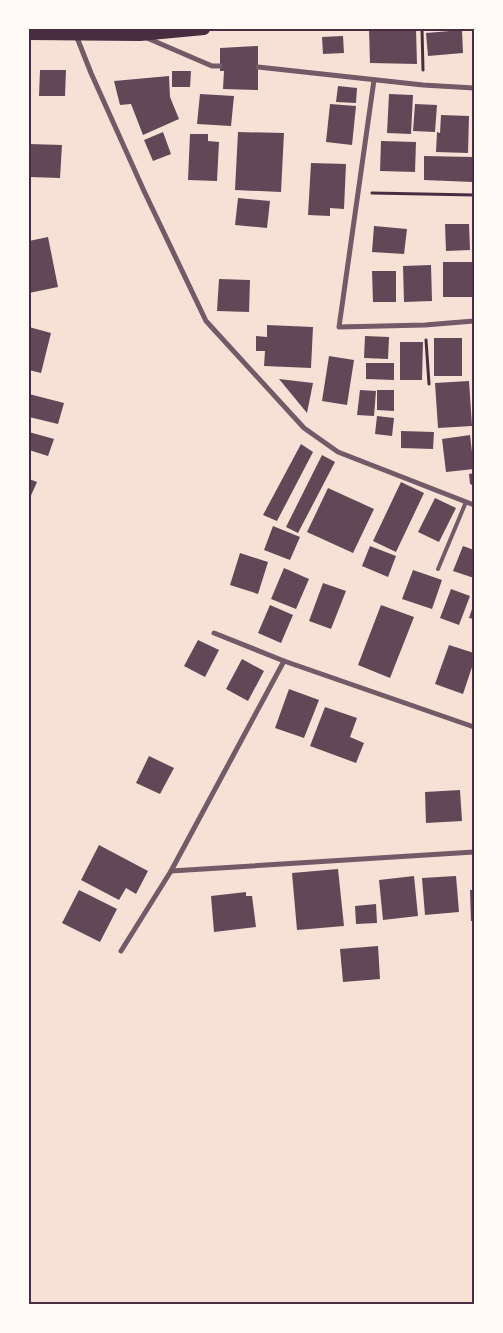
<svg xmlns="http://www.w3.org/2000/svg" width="503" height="1333" viewBox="0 0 503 1333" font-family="'Roboto Serif',serif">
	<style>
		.building { fill: #644757 }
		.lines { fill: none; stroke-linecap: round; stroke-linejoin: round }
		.path { stroke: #4a2c40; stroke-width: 3 }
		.service { stroke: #755966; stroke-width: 4 }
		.minor { stroke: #755966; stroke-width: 5 }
		.primary { stroke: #4a2c40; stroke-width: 12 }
		.neatline { fill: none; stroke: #4a2c40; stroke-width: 2 }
	</style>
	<rect width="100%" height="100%" fill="#f7e1d7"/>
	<g class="building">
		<polygon points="369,29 416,29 417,64 370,63"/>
		<polygon points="462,30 463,53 428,56 426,33"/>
		<polygon points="343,36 344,53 323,54 322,37"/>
		<polygon points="258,46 258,90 223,89 224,71 220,71 220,48"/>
		<polygon points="40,70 66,70 65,96 39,96"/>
		<polygon points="172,71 191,71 190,87 172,87"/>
		<polygon points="169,76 170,97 179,119 143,135 131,104 120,105 114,81"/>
		<polygon points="338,86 357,88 356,103 336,102"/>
		<polygon points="200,94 234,96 231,126 197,124"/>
		<polygon points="389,94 413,95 411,134 387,133"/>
		<polygon points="330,104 356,106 352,145 326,142"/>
		<polygon points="415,104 437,105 435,132 413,131"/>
		<polygon points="441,115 469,116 468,153 436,152 437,132 440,133"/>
		<polygon points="163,132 171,154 153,161 144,140"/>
		<polygon points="238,132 284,133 281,192 235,190"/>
		<polygon points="190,134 208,134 208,141 219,142 217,181 188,180"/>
		<polygon points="381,141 416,142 415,172 380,171"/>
		<polygon points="29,144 62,145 60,178 29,177"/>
		<polygon points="424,156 473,157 473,182 424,180"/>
		<polygon points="311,163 346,164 344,209 330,208 330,216 308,215"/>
		<polygon points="238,198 270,201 267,228 235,225"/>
		<polygon points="445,224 469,224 470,250 446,251"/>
		<polygon points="374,226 407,229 404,254 372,252"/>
		<polygon points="48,237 58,287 29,293 29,241"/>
		<rect x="443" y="262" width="31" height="35"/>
		<polygon points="431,265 432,301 404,302 403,266"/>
		<polygon points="372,271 396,271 396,302 373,302"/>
		<polygon points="219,279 250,280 249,312 217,311"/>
		<polygon points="267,325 313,327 311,368 264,366 265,351 256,351 256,336 267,337"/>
		<polygon points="29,327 51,333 41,373 29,370"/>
		<polygon points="365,336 389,337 388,359 364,358"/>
		<rect x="434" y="338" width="28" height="38"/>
		<polygon points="400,342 423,342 422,380 400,380"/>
		<polygon points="329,356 354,360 347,405 322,401"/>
		<polygon points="366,363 394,363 394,380 366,379"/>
		<polygon points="279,379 313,383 307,413"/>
		<polygon points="469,381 472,426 438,428 435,383"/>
		<polygon points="360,390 376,391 374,416 357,415"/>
		<polygon points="377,390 394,390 394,411 377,410"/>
		<polygon points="29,394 64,403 58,424 29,417"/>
		<polygon points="377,416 394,418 392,436 375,434"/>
		<polygon points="401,431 434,432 433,449 401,448"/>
		<polygon points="29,432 54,439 48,456 29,450"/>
		<polygon points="470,435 474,469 446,472 442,439"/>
		<polygon points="301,444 313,452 277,521 263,515"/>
		<polygon points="322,455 335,462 298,533 286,527"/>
		<polygon points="474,473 474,486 470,484 469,474"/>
		<polygon points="29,479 37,482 29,500"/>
		<polygon points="401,482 424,493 396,552 373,541"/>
		<polygon points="328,488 374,509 353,553 307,532"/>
		<polygon points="435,498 456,508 439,542 418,532"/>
		<polygon points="273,526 300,537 290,560 264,550"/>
		<polygon points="370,546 396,556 388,577 362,566"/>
		<polygon points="463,546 474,550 474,578 453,571"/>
		<polygon points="240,553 268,562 258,594 230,585"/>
		<polygon points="284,568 309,579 296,609 271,599"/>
		<polygon points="413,570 442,580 432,609 402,599"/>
		<polygon points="323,583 346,591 331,629 309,621"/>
		<polygon points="451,589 470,596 459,625 440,618"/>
		<polygon points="474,603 474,619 469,618"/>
		<polygon points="270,605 293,615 281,643 258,633"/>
		<polygon points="381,605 414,617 390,678 358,665"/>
		<polygon points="198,640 219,650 205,677 184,666"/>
		<polygon points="449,645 474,653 474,661 463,694 435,684"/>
		<polygon points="242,659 264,671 248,701 226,689"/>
		<polygon points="289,689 319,700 304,738 275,728"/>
		<polygon points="325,707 357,718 350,737 364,743 356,763 310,746"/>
		<polygon points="149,756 174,768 160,794 136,783"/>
		<polygon points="460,790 462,821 426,823 425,792"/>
		<polygon points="99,845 148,871 136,894 126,888 119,900 81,880"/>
		<polygon points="338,869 344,926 297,930 292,873"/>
		<polygon points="414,876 418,916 383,920 379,880"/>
		<polygon points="456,876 459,912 425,915 422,878"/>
		<polygon points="79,890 117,909 100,942 62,923"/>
		<polygon points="470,890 474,890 474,921 471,921"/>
		<polygon points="246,892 246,896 252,896 256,927 214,932 211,896"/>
		<polygon points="376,904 377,923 356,924 355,906"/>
		<polygon points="378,946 380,979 343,982 340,949"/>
	</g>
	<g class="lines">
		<g class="path">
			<polyline points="422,29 423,70"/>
			<polyline points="372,193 474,195"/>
			<polyline points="426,340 429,384"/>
		</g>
		<polyline class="service" points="438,569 466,502"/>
		<g class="minor">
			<polyline points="76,35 91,73 144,191 206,321 304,428 338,452 474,505"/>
			<polyline points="147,38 212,66 220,66"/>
			<polyline points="258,67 423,85 474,88"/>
			<polyline points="374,80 339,327 425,325 474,321"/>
			<polyline points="214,633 284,661 474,727"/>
			<polyline points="171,871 474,852"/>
			<polyline points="121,951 171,871 284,661"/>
		</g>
		<polyline class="primary" points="29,34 140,35 204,29"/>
	</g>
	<rect width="503" height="1333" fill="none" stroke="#fffaf5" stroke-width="60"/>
	<rect x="30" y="30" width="443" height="1273" class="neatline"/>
</svg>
